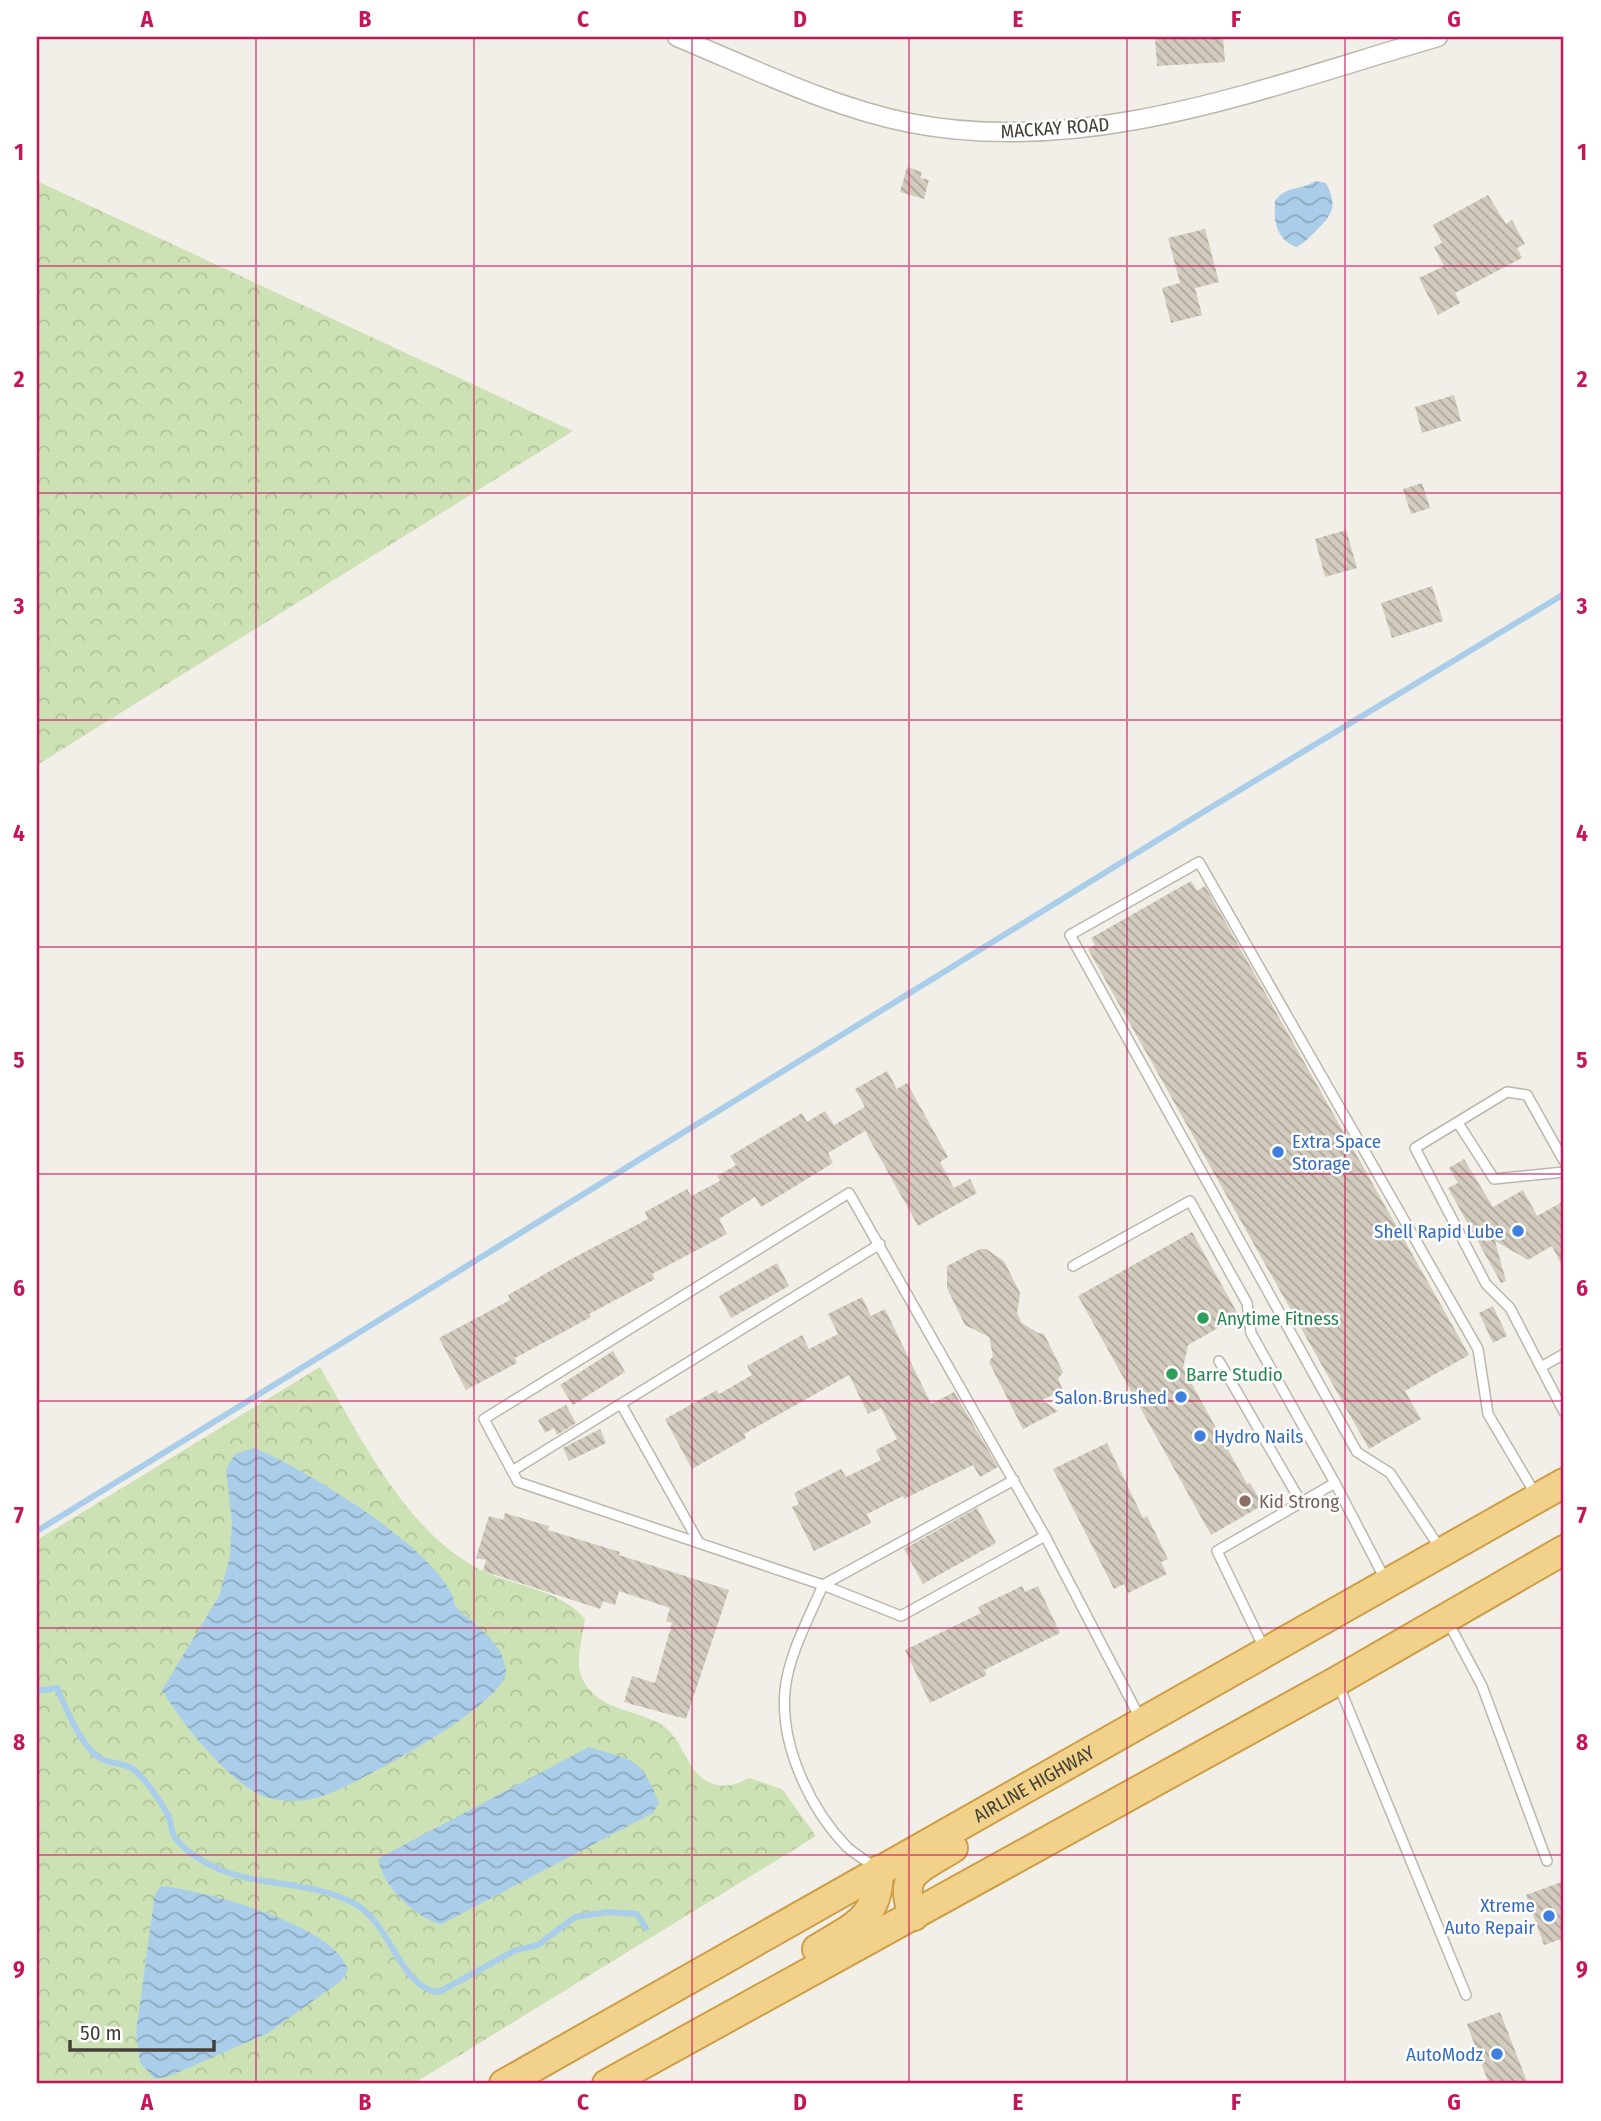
<svg xmlns="http://www.w3.org/2000/svg" width="1601" height="2121" viewBox="0 0 1601 2121" font-family="'Fira Sans Condensed',sans-serif">
	<style>
		.forest { fill: url(#forest-crowns) }
		.water { fill: url(#water-waves) }
		.lines { fill: none; stroke-linecap: round; stroke-linejoin: round }
		.stream { stroke: #aacee9; stroke-width: 6 }
		.building { fill: url(#building-back-hatch) }
		.service-casing { stroke: #bcb7ab; stroke-width: 12 }
		.minor-casing { stroke: #bcb7ab; stroke-width: 21 }
		.trunk-casing { stroke: #cd9e46; stroke-width: 32 }
		.service { stroke: #fff; stroke-width: 9 }
		.minor { stroke: #fff; stroke-width: 18 }
		.trunk { stroke: #f2d28a; stroke-width: 28 }
		.grid { fill: none; stroke: #c2185b; stroke-width: 2; stroke-opacity: 0.55 }
		.shop-dot { fill: #3f7fe0; stroke: #fff; stroke-width: 2.5 }
		.leisure-dot { fill: #2e9e5b; stroke: #fff; stroke-width: 2.5 }
		.education-dot { fill: #8d6e63; stroke: #fff; stroke-width: 2.5 }
		.labels { text-anchor: middle; dominant-baseline: central; stroke-width: 5; stroke-linejoin: round; paint-order: stroke }
		.street-label { font-size: 19px; fill: #443f37; stroke: #fff }
		.shop-label { font-size: 19px; fill: #366cbe; stroke: #fff; text-anchor: end }
		.leisure-label { font-size: 19px; fill: #27864d; stroke: #fff; text-anchor: start }
		.education-label { font-size: 19px; fill: #785e54; stroke: #fff; text-anchor: start }
		.neatline { fill: none; stroke: #c2185b; stroke-width: 2.5 }
		.grid-label { font-size: 23px; text-anchor: middle; font-weight: bold; fill: #c2185b }
	</style>
	<defs>
		<pattern id="forest-crowns" width="20" height="18" patternUnits="userSpaceOnUse" patternTransform="scale(1.75)"><rect width="20" height="18" fill="#cde2b4"/><path d="M2 6a3 3 0 1 1 6 0M12 15a3 3 0 1 1 6 0" fill="none" stroke="#b1c39b"/></pattern>
		<pattern id="water-waves" width="16" height="10" patternUnits="userSpaceOnUse" patternTransform="scale(1.75)"><rect width="16" height="10" fill="#aacee9"/><path d="M0 5q4-4 8 0t8 0" fill="none" stroke="#8ca9be"/></pattern>
		<pattern id="building-back-hatch" width="6" height="6" patternUnits="userSpaceOnUse" patternTransform="scale(1.75)"><rect width="6" height="6" fill="#d2cbbe"/><path d="M-1 5l2 2M0 0l6 6M5-1l2 2" fill="none" stroke="#aca69b"/></pattern>
	</defs>
	<rect width="100%" height="100%" fill="#f2efe8"/>
	<g class="forest">
		<polygon points="37,181 573,431 37,765"/>
		<path d="M320,1367C360,1437 404,1527 475,1567C511,1587 558,1587 585,1619C583,1639 573,1663 584,1682C601,1711 636,1709 662,1725C684,1739 685,1771 709,1782C723,1789 736,1785 749,1778L782,1789L816,1836L413,2084H37V1540Z"/>
	</g>
	<g class="water">
		<path d="M1315,181L1326,183C1339,208 1331,216 1314,233C1307,239 1305,243 1296,247C1275,238 1274,221 1275,201C1286,185 1301,191 1315,181Z"/>
		<path d="M254,1448C300,1465 451,1557 455,1606C473,1624 504,1642 506,1671C508,1704 348,1790 316,1798C300,1802 285,1802 269,1798C234,1790 179,1720 162,1690L219,1596L230,1556L232,1523L226,1469L235,1454Z"/>
		<path d="M589,1747C634,1761 641,1757 659,1803L653,1813L442,1924C418,1921 378,1882 379,1858Z"/>
		<path d="M161,1886C202,1890 338,1925 348,1971L341,1981L268,2033L170,2076L155,2079L140,2063L136,2032L155,1894Z"/>
	</g>
	<g class="lines">
		<g class="stream">
			<polyline points="37,1531 1200,814 1564,594"/>
			<path d="M37,1691L57,1688C66,1708 80,1744 98,1757C107,1764 123,1762 133,1769C145,1778 161,1802 168,1815C171,1822 171,1830 174,1836C184,1851 205,1863 221,1870C264,1887 313,1881 355,1904C391,1923 400,1989 439,1992L516,1950L538,1945L575,1917L608,1912L637,1914L646,1928"/>
		</g>
	</g>
	<g class="building">
		<polygon points="1155,37 1223,37 1225,62 1157,66"/>
		<polygon points="907,167 922,172 920,178 929,180 924,199 900,192"/>
		<polygon points="1488,195 1506,224 1512,220 1525,244 1517,248 1522,258 1455,293 1460,303 1438,315 1419,278 1444,266 1434,247 1442,243 1433,225"/>
		<polygon points="1205,229 1219,282 1195,288 1202,315 1171,323 1162,288 1180,283 1168,238"/>
		<polygon points="1454,395 1461,421 1422,433 1415,407"/>
		<polygon points="1422,483 1430,508 1411,514 1403,489"/>
		<polygon points="1346,530 1357,568 1325,577 1315,539"/>
		<polygon points="1432,586 1443,621 1392,638 1381,603"/>
		<polygon points="1191,881 1197,891 1205,886 1469,1355 1405,1391 1421,1419 1369,1449 1088,949 1095,945 1091,938"/>
		<polygon points="887,1071 897,1089 907,1083 948,1157 940,1162 954,1188 970,1179 977,1193 918,1226 865,1131 828,1153 833,1163 761,1207 755,1197 719,1219 727,1234 652,1274 655,1279 589,1314 591,1317 515,1358 517,1363 466,1390 439,1338 510,1300 508,1295 573,1258 648,1219 645,1212 687,1189 691,1196 720,1181 717,1176 736,1165 730,1156 802,1113 807,1122 825,1111 834,1125 865,1107 855,1089"/>
		<polygon points="1464,1159 1493,1207 1523,1190 1537,1216 1564,1201 1564,1270 1552,1246 1528,1260 1495,1241 1506,1281 1501,1283 1448,1188 1458,1183 1449,1168"/>
		<polygon points="1192,1232 1239,1316 1188,1345 1183,1368 1247,1484 1250,1483 1263,1505 1211,1535 1078,1296"/>
		<polygon points="980,1249 986,1249 1004,1261 1020,1293 1017,1313 1022,1323 1038,1333 1044,1334 1063,1372 1058,1379 1063,1390 1042,1400 1058,1411 1023,1429 989,1362 993,1356 989,1337 965,1325 947,1288 947,1266"/>
		<polygon points="777,1263 789,1286 731,1318 719,1296"/>
		<polygon points="862,1297 871,1316 885,1309 931,1404 954,1392 998,1467 980,1477 973,1465 904,1499 903,1496 867,1514 871,1523 814,1551 792,1507 799,1504 794,1493 841,1469 846,1477 881,1460 876,1450 897,1439 881,1408 868,1414 849,1375 744,1434 746,1438 692,1469 665,1419 717,1390 719,1394 752,1375 747,1366 802,1335 809,1349 838,1334 828,1314"/>
		<polygon points="1493,1306 1507,1336 1493,1343 1479,1313"/>
		<polygon points="613,1351 625,1372 573,1405 560,1385"/>
		<polygon points="566,1405 576,1423 557,1435 554,1428 545,1433 538,1420"/>
		<polygon points="600,1429 606,1443 569,1461 563,1448"/>
		<polygon points="1107,1443 1143,1518 1147,1516 1168,1559 1161,1562 1167,1574 1128,1593 1124,1584 1114,1589 1053,1469"/>
		<polygon points="977,1508 996,1543 923,1584 904,1549"/>
		<polygon points="505,1513 549,1526 548,1530 620,1552 619,1555 729,1590 686,1719 624,1702 632,1676 655,1683 672,1623 666,1621 670,1608 619,1591 615,1605 603,1601 600,1609 483,1571 486,1560 476,1558 489,1516 503,1520"/>
		<polygon points="1022,1586 1025,1592 1038,1586 1060,1633 984,1670 987,1675 930,1703 905,1650 981,1613 978,1607"/>
		<polygon points="1564,1881 1564,1938 1544,1945 1526,1895"/>
		<polygon points="1500,2012 1528,2084 1489,2084 1467,2024"/>
	</g>
	<g class="lines">
		<g class="service-casing">
			<g id="service">
				<polyline points="1458,1123 1494,1179 1564,1172"/>
				<polyline points="1564,1161 1527,1095 1507,1092 1415,1148 1486,1284 1510,1308 1564,1412"/>
				<polyline points="1073,1266 1190,1201 1247,1303 1251,1333 1335,1483"/>
				<polyline points="1219,1361 1301,1502"/>
				<polyline points="1541,1367 1564,1354"/>
				<polyline points="621,1404 698,1541"/>
				<polyline points="512,1471 880,1244"/>
				<polyline points="1045,1536 1141,1720"/>
				<polyline points="1440,1548 1390,1473 1357,1452 1070,935 1199,862 1478,1349 1488,1414 1536,1495"/>
				<polyline points="1447,1620 1482,1686 1547,1861"/>
				<polyline points="1265,1650 1217,1551 1335,1483 1386,1581"/>
				<polyline points="1339,1686 1466,1995"/>
				<path d="M878,1869C868,1862 856,1855 847,1847C810,1809 780,1745 785,1691C788,1656 809,1618 823,1585L901,1616L1045,1536L849,1193L484,1419L518,1482L823,1585L1014,1480"/>
			</g>
		</g>
		<g class="minor-casing">
			<path id="minor" d="M677,37C752,68 830,107 910,123C1090,158 1268,86 1438,37"/>
		</g>
		<g class="trunk-casing">
			<g id="trunk">
				<path d="M914,1916C896,1873 919,1869 953,1848"/>
				<path d="M817,1949C855,1926 879,1918 879,1870"/>
				<path id="s1" d="M504,2084L1564,1483"/>
				<polyline points="607,2084 1337,1681 1564,1550"/>
			</g>
		</g>
		<use href="#service" class="service"/>
		<use href="#minor" class="minor"/>
		<use href="#trunk" class="trunk"/>
	</g>
	<path class="grid" d="M256,37V2084M474,37V2084M692,37V2084M909,37V2084M1127,37V2084M1345,37V2084M37,266H1564M37,493H1564M37,720H1564M37,947H1564M37,1174H1564M37,1401H1564M37,1628H1564M37,1855H1564"/>
	<g class="shop-dot">
		<circle cx="1278" cy="1152" r="7"/>
		<circle cx="1518" cy="1231" r="7"/>
		<circle cx="1181" cy="1397" r="7"/>
		<circle cx="1200" cy="1436" r="7"/>
		<circle cx="1549" cy="1916" r="7"/>
		<circle cx="1497" cy="2054" r="7"/>
	</g>
	<g class="leisure-dot">
		<circle cx="1203" cy="1318" r="7"/>
		<circle cx="1172" cy="1374" r="7"/>
	</g>
	<circle class="education-dot" cx="1245" cy="1501" r="7"/>
	<g class="labels">
		<g class="street-label">
			<text transform="translate(1055 128) rotate(-4)">MACKAY ROAD</text>
			<text stroke="none"><textPath href="#s1" startOffset="609">AIRLINE HIGHWAY</textPath></text>
		</g>
		<g class="shop-label">
			<text x="1292" y="1141" text-anchor="start">Extra Space<tspan x="1292" dy="22">Storage</tspan></text>
			<text x="1504" y="1231">Shell Rapid Lube</text>
			<text x="1167" y="1397">Salon Brushed</text>
			<text x="1214" y="1436" text-anchor="start">Hydro Nails</text>
			<text x="1535" y="1905">Xtreme<tspan x="1535" dy="22">Auto Repair</tspan></text>
			<text x="1483" y="2054">AutoModz</text>
		</g>
		<g class="leisure-label">
			<text x="1217" y="1318">Anytime Fitness</text>
			<text x="1186" y="1374">Barre Studio</text>
		</g>
		<g class="education-label">
			<text x="1259" y="1501">Kid Strong</text>
		</g>
	</g>
	<rect width="1601" height="2121" fill="none" stroke="#ffffff" stroke-width="77"/>
	<path d="M70 2040v10h144v-10" fill="none" stroke="#443f37" stroke-width="3.5"/>
	<text x="80" y="2040" font-size="21" fill="#443f37" stroke="#ffffff" stroke-width="5" paint-order="stroke">50 m</text>
	<rect x="38" y="38" width="1524" height="2044" class="neatline"/>
	<g class="grid-label">
		<text x="147" y="27">A</text>
		<text x="365" y="27">B</text>
		<text x="583" y="27">C</text>
		<text x="800" y="27">D</text>
		<text x="1018" y="27">E</text>
		<text x="1236" y="27">F</text>
		<text x="1454" y="27">G</text>
		<text x="19" y="160">1</text>
		<text x="1582" y="160">1</text>
		<text x="19" y="387">2</text>
		<text x="1582" y="387">2</text>
		<text x="19" y="614">3</text>
		<text x="1582" y="614">3</text>
		<text x="19" y="841">4</text>
		<text x="1582" y="841">4</text>
		<text x="19" y="1068">5</text>
		<text x="1582" y="1068">5</text>
		<text x="19" y="1296">6</text>
		<text x="1582" y="1296">6</text>
		<text x="19" y="1523">7</text>
		<text x="1582" y="1523">7</text>
		<text x="19" y="1750">8</text>
		<text x="1582" y="1750">8</text>
		<text x="19" y="1977">9</text>
		<text x="1582" y="1977">9</text>
		<text x="147" y="2110">A</text>
		<text x="365" y="2110">B</text>
		<text x="583" y="2110">C</text>
		<text x="800" y="2110">D</text>
		<text x="1018" y="2110">E</text>
		<text x="1236" y="2110">F</text>
		<text x="1454" y="2110">G</text>
	</g>
</svg>
